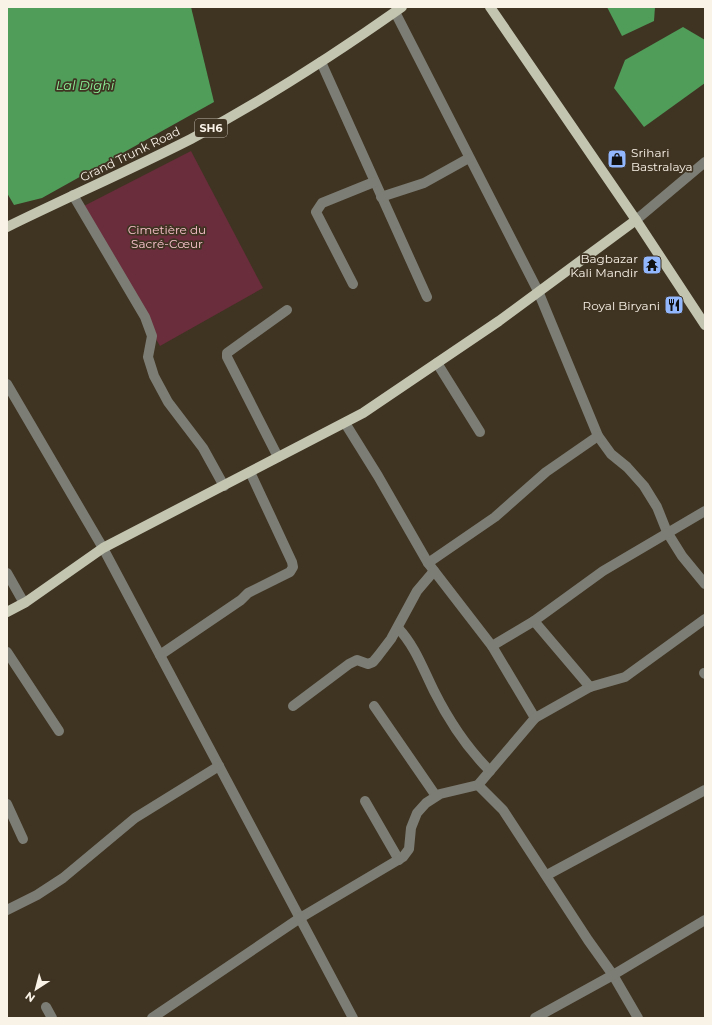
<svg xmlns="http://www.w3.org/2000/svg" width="712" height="1025" viewBox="0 0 712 1025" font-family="Montserrat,sans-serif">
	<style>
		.green { fill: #692d3b }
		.water { fill: #509d5a }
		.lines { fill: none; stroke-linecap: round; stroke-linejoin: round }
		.minor { stroke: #7c7d74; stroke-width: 10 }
		.major { stroke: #c3c5b1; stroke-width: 10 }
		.labels { text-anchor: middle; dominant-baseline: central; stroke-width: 3.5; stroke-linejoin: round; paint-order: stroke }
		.shield { fill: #3f3322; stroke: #c1b9ac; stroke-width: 1 }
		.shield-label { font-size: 11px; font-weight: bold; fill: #f9f2e7 }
		.poi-label { font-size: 12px; fill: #f9f2e7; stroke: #3f3322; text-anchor: end }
		.street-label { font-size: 12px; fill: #f9f2e7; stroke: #3f3322 }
		.park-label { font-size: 12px; fill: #f9c3cc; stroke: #3f3322 }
		.water-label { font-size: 13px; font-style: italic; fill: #8df299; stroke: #3f3322 }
	</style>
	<rect width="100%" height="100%" fill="#3f3322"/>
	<polygon class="green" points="191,151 263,288 160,346 80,208"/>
	<g class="water">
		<polygon points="7,7 191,7 214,102 42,198 14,205 7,193"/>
		<polygon points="607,7 655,7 654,21 622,36"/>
		<polygon points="683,27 705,40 705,83 644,127 614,88 625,60"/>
	</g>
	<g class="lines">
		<g class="minor">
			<polyline points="395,12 538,291 598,436 611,454 627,467 644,486 657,507 667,532 682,556 705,584"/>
			<polyline points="321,62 427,297"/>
			<polyline points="73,195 145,317 152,336 148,357 154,376 168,402 203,448 224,486"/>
			<polyline points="381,197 424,183 469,158"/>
			<polyline points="636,220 705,162"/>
			<polyline points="353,284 316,212 322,203 374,182"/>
			<polyline points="437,363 480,432"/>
			<polyline points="7,384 103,548 353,1018"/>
			<polyline points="345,423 378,476 428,563 492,646 535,718"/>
			<polyline points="278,457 227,357 227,353 287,310"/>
			<polyline points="428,563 495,517 546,472 598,436"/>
			<polyline points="7,573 24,603"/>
			<path d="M398,628C415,646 423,669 434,691C449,721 466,747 490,771"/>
			<polyline points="492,646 534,621"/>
			<polyline points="7,652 59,731"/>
			<polyline points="160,655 241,600 248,593 290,572 293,567 292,562 250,472"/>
			<polyline points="704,673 705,674"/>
			<polyline points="590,687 534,621 603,571 705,511"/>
			<polyline points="293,706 349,664 357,660 368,664 373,662 378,656 391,639 417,591 434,571"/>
			<polyline points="374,706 436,796"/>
			<polyline points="478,785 503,810 588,940 613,975 638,1018"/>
			<polyline points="365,801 399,860"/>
			<polyline points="7,804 23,839"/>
			<polyline points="547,875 705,790"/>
			<polyline points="7,910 37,895 63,878 135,818 219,766"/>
			<polyline points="46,1007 52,1018"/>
			<polyline points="152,1018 300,918 403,857 409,849 411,828 417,813 426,803 440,794 478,785 535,718 590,687 625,677 705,619"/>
			<polyline points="535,1018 613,975 705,920"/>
		</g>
		<g class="major">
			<polyline points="490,7 636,220 705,325"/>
			<path d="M7,227C68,197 130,170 191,139C264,100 334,55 402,7"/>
			<polyline points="7,612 26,602 103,548 363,413 499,321 636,220"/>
		</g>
	</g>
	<defs>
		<g id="shop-square" transform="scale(1)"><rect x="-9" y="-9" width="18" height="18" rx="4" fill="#92b7fd" stroke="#3f3322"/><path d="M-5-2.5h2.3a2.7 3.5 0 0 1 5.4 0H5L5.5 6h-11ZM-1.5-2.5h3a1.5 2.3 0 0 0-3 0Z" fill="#111"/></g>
		<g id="temple-square" transform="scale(1)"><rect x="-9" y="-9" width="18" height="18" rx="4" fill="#92b7fd" stroke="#3f3322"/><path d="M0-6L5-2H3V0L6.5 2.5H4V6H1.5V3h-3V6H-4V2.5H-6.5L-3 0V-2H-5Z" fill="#111"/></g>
		<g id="restaurant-square" transform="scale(1)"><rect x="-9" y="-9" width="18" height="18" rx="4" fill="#92b7fd" stroke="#3f3322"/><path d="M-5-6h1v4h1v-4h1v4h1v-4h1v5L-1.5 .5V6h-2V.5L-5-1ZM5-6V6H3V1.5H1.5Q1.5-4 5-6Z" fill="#111"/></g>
	</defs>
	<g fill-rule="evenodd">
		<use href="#shop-square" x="617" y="159"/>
		<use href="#temple-square" x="652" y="265"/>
		<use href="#restaurant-square" x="674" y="305"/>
	</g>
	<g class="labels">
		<rect class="shield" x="195" y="119" width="32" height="18" rx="3"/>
		<g class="shield-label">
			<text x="211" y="128">SH6</text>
		</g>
		<g class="poi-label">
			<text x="631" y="152" text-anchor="start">Srihari<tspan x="631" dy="14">Bastralaya</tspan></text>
			<text x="638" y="258">Bagbazar<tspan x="638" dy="14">Kali Mandir</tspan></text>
			<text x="660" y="305">Royal Biryani</text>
		</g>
		<g class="street-label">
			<text transform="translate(130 154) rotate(-26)">Grand Trunk Road</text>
		</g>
		<g class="park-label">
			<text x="167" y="229">Cimetière du<tspan x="167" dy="14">Sacré-Cœur</tspan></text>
		</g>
		<g class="water-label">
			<text x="85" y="85">Lal Dighi</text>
		</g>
	</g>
	<rect width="712" height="1025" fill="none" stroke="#f9f2e7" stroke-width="16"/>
	<g transform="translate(36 989) rotate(216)" stroke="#3f3322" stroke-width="3" paint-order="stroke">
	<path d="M0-3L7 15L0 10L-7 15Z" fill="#f9f2e7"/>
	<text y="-6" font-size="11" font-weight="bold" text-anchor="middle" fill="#f9f2e7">N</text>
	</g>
</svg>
